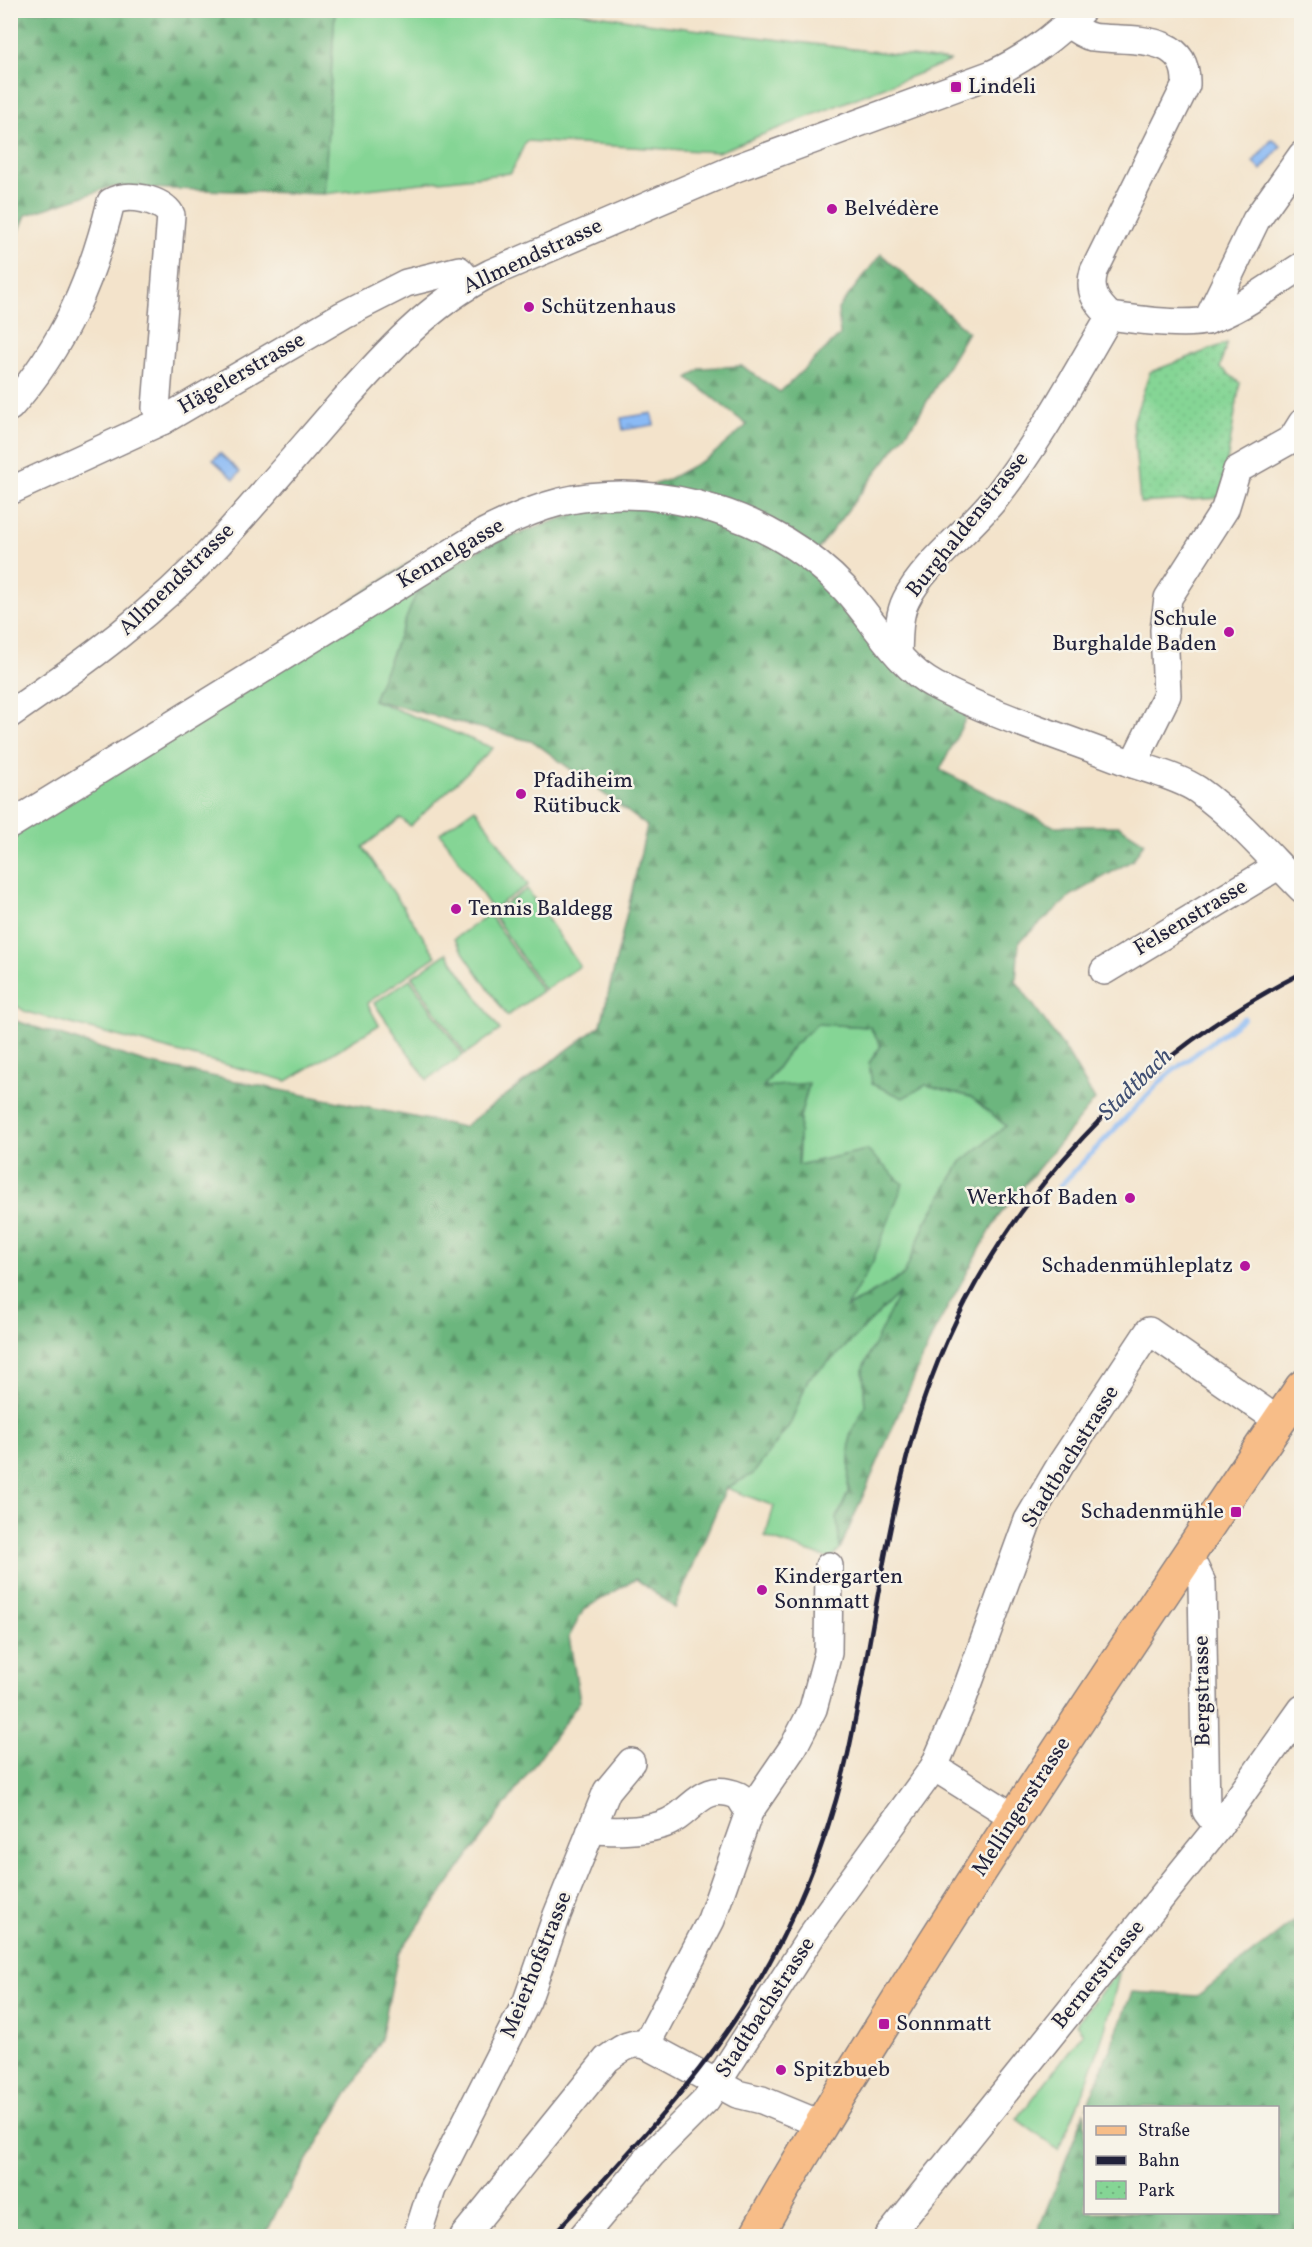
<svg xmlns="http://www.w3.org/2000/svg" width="1312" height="2247" viewBox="0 0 1312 2247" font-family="Vollkorn,serif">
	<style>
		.green { fill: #85d595; stroke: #547c68; stroke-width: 1.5 }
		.forest { fill: url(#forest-firs); stroke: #476c5c; stroke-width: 1.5; fill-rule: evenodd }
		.park { fill: url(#park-dots); stroke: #547c68; stroke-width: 1.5 }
		.water { fill: url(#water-ripples); stroke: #566e98; stroke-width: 1.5 }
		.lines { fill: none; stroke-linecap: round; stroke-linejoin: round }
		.stream { stroke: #8abaf5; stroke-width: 5 }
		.minor-casing { stroke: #8a8283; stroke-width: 30 }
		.major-casing { stroke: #8a8283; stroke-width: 36 }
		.minor { stroke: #fff; stroke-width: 27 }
		.major { stroke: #f7bd88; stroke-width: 33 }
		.rail { stroke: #22223b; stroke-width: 4.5 }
		.poi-dot { fill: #b5179e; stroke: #f7f3e8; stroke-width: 2 }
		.labels { text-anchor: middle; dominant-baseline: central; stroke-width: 5; stroke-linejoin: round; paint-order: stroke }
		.poi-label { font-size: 22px; fill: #22223b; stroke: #f7f3e8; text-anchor: start }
		.street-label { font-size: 22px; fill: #22223b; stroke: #f7f3e8 }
		.water-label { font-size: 24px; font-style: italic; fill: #415073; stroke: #f7f3e8 }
	</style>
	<defs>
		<pattern id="forest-firs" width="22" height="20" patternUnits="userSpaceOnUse" patternTransform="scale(1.5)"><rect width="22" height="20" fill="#6cb67e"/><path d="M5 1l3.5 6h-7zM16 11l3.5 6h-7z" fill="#589468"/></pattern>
		<pattern id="park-dots" width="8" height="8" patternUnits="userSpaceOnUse" patternTransform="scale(1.5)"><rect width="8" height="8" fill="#85d595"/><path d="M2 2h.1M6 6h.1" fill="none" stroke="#73b781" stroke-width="1.8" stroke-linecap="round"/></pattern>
		<pattern id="water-ripples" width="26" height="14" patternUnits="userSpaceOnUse" patternTransform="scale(1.5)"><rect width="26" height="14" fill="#8abaf5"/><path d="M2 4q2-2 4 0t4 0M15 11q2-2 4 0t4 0" fill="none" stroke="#7097c8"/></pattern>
	</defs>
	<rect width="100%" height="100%" fill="#f7f3e8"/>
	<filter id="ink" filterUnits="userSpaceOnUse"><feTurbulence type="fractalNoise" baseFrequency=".0167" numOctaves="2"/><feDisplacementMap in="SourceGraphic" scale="12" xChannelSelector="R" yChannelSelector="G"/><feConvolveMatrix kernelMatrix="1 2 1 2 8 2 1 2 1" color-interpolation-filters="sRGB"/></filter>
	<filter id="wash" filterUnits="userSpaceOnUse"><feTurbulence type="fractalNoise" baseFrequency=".008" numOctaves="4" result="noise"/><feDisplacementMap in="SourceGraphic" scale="24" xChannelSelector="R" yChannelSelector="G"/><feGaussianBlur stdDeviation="1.35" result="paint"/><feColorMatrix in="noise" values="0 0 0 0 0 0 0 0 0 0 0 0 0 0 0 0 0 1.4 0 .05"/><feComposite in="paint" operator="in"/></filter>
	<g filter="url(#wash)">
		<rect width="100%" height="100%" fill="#f3e3cb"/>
		<g class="green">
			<polygon points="335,11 573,11 660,25 951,61 718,152 526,141 511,173 324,194"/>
			<polygon points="448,538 421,582 373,700 493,748 410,826 401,818 363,847 436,956 367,1003 379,1025 287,1081 26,1012 11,1002 11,821"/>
			<polygon points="475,808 528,885 492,909 440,833"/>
			<polygon points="527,889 580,966 544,990 492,913"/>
			<polygon points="489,914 542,991 507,1016 454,939"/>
			<polygon points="447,953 500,1030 465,1054 412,977"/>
			<polygon points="410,979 463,1055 427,1080 374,1003"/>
			<polygon points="817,1024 870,1027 881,1046 869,1063 926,1084 971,1097 1006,1126 961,1162 925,1224 904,1275 845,1308 873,1261 867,1150 798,1165 800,1117 809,1084 763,1088 792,1047"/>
			<polygon points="901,1291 863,1368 865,1407 850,1436 848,1493 837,1518 840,1549 830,1559 765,1537 774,1506 726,1488 753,1474 791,1423 808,1379 838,1354"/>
			<path d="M1120,1968C1108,2032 1085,2092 1058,2150L1017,2119L1083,2033L1076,2024Z"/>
		</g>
		<g class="forest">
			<polygon points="11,11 335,11 324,194 111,187 26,215 11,251"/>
			<path d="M881,254L968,332L916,420L806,565L969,712L940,770L1053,826H1119L1144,842L1133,860L1072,895L1019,942L1016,981L1065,1049L1095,1100L998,1217L934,1332L840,1549L837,1518L848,1493L850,1436L865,1407L863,1368L899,1293L838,1354L808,1379L791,1423L753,1474L726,1488L675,1608L636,1579L584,1609L569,1637L580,1701L398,1954L381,2039L278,2209L265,2236H11L10,1019L147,1063L463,1127L601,1025L647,826L534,742L373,700L421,582L488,545L667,480L711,456L747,425L688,378L701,368L742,366L780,392L840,335L838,309ZM817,1024L870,1027L881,1046L869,1063L872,1084L903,1098L926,1085L971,1097L1006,1126L961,1162L925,1224L904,1275L846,1308L873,1261L903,1184L867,1150L798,1165L800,1117L809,1083L763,1087L792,1047Z"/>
			<polygon points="1301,1916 1301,2236 1036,2236 1085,2111 1086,2212 1278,2212 1278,2108 1087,2107 1132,1992 1197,1996"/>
		</g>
		<polygon class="park" points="1227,343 1220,367 1240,383 1221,498 1140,503 1133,422 1150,372"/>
		<g class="water">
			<polygon points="1272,139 1281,146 1261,170 1253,162"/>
			<polygon points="652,413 654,425 623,430 621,418"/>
			<polygon points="220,453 240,472 234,479 213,460"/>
		</g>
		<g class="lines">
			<polyline class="stream" points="1060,1186 1166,1076 1244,1018"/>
		</g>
	</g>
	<g filter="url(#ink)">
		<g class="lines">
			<g class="minor-casing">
				<g id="minor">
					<path d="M1110,316C1133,319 1187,327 1208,320C1241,310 1273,284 1302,266"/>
					<polyline points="1207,321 1256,220 1302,155"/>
					<path d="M10,407C64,346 92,280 111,202C127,192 162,199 171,215L156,408L162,421"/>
					<polyline points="10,491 162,421 343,315 406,283 459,270 471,283"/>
					<path d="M898,654C899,636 898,616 906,600C923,565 971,529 996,497C1040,441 1074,377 1110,316C1096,302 1088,292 1094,271L1186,85C1188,31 1128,42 1092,37C1083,35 1075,29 1068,23"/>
					<path d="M10,714C86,662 155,612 218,544C259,499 298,453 338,407C383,356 429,304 491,273L736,168L992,74C1027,58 1054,37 1082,10"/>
					<polyline points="1133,764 1167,695 1164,630 1168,598 1225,509 1237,470 1292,439 1302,423"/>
					<path d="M10,825L485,532C509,520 533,509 560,502C660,479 775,515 845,589C874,620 897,666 936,686C996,717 1064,737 1127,762C1149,770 1179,777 1198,790C1237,818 1268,855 1302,889"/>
					<polyline points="1104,971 1278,866"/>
					<polyline points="1184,1558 1195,1568 1202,1583 1206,1811 1218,1827"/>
					<polyline points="934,1767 1014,1817"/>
					<path d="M591,1830C613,1831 639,1832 661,1825C694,1815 699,1779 739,1796L749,1812"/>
					<polyline points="646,2045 711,1920 749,1812 794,1746 813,1709 828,1653 829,1566"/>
					<polyline points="417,2236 432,2189 527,2001 557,1915 607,1791 631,1762"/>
					<path d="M464,2236L607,2059C620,2050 629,2041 646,2045L737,2094L762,2100L820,2124"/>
					<polyline points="583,2236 651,2155 706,2100 814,1932 934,1767 961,1704 1028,1520 1061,1464 1149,1331 1279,1421"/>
					<polyline points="889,2236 1218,1827 1302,1709"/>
				</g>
			</g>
			<g class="major-casing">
				<path id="major" d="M756,2236C809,2140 869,2048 927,1954C1048,1763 1174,1575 1302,1387"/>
			</g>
			<use href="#minor" class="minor"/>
			<use href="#major" class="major"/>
			<path class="rail" d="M552,2236C615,2167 682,2099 734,2021C788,1940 826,1849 848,1754C872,1644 884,1532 916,1424C974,1229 1122,1064 1302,973"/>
		</g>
	</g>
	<g class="poi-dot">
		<rect x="950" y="81" width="12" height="12" rx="3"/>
		<circle cx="832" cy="209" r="6"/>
		<circle cx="529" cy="307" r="6"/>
		<circle cx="1229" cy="632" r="6"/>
		<circle cx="521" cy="794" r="6"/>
		<circle cx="456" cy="909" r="6"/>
		<circle cx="1130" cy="1198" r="6"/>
		<circle cx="1245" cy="1266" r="6"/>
		<rect x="1230" y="1506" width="12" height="12" rx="3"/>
		<circle cx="762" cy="1590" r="6"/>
		<rect x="878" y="2018" width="12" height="12" rx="3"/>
		<circle cx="781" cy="2070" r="6"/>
	</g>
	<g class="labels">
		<g class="poi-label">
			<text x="968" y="87">Lindeli</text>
			<text x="844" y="209">Belvédère</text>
			<text x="541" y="307">Schützenhaus</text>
			<text x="1217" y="619" text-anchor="end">Schule<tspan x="1217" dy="25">Burghalde Baden</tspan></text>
			<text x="533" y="781">Pfadiheim<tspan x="533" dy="25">Rütibuck</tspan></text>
			<text x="468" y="909">Tennis Baldegg</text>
			<text x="1118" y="1198" text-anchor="end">Werkhof Baden</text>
			<text x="1233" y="1266" text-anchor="end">Schadenmühleplatz</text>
			<text x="1224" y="1512" text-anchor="end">Schadenmühle</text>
			<text x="774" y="1577">Kindergarten<tspan x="774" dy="25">Sonnmatt</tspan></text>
			<text x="896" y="2024">Sonnmatt</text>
			<text x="793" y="2070">Spitzbueb</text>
		</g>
		<g class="street-label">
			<text transform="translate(533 257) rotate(-25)">Allmendstrasse</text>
			<text transform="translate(242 374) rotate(-30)">Hägelerstrasse</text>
			<text transform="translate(968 525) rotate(-51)">Burghaldenstrasse</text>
			<text transform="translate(451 554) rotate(-30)">Kennelgasse</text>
			<text transform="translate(177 580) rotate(-44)">Allmendstrasse</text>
			<text transform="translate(1191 918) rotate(-31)">Felsenstrasse</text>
			<text transform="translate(1071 1457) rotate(-58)">Stadtbachstrasse</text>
			<text transform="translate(1203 1691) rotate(-91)">Bergstrasse</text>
			<text transform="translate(1022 1807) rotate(-57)">Mellingerstrasse</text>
			<text transform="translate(537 1965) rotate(-68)">Meierhofstrasse</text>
			<text transform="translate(1099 1975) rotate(-51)">Bernerstrasse</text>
			<text transform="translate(766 2008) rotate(-57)">Stadtbachstrasse</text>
		</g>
		<g class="water-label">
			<text transform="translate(1136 1085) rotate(-44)">Stadtbach</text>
		</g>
	</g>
	<rect width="1312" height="2247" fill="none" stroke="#f7f3e8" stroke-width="36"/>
	<rect x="1084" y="2106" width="195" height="108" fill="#f7f3e8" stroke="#a29fa3" stroke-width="1.5"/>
	<rect x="1096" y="2126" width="30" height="9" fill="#f7bd88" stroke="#a29fa3" stroke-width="1.5"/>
	<text x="1138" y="2136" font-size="18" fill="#22223b">Straße</text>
	<rect x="1096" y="2156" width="30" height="9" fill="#22223b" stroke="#a29fa3" stroke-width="1.5"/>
	<text x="1138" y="2166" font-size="18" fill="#22223b">Bahn</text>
	<rect x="1096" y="2181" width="30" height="18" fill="url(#park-dots)" stroke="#a29fa3" stroke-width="1.5"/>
	<text x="1138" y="2196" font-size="18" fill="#22223b">Park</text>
</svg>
